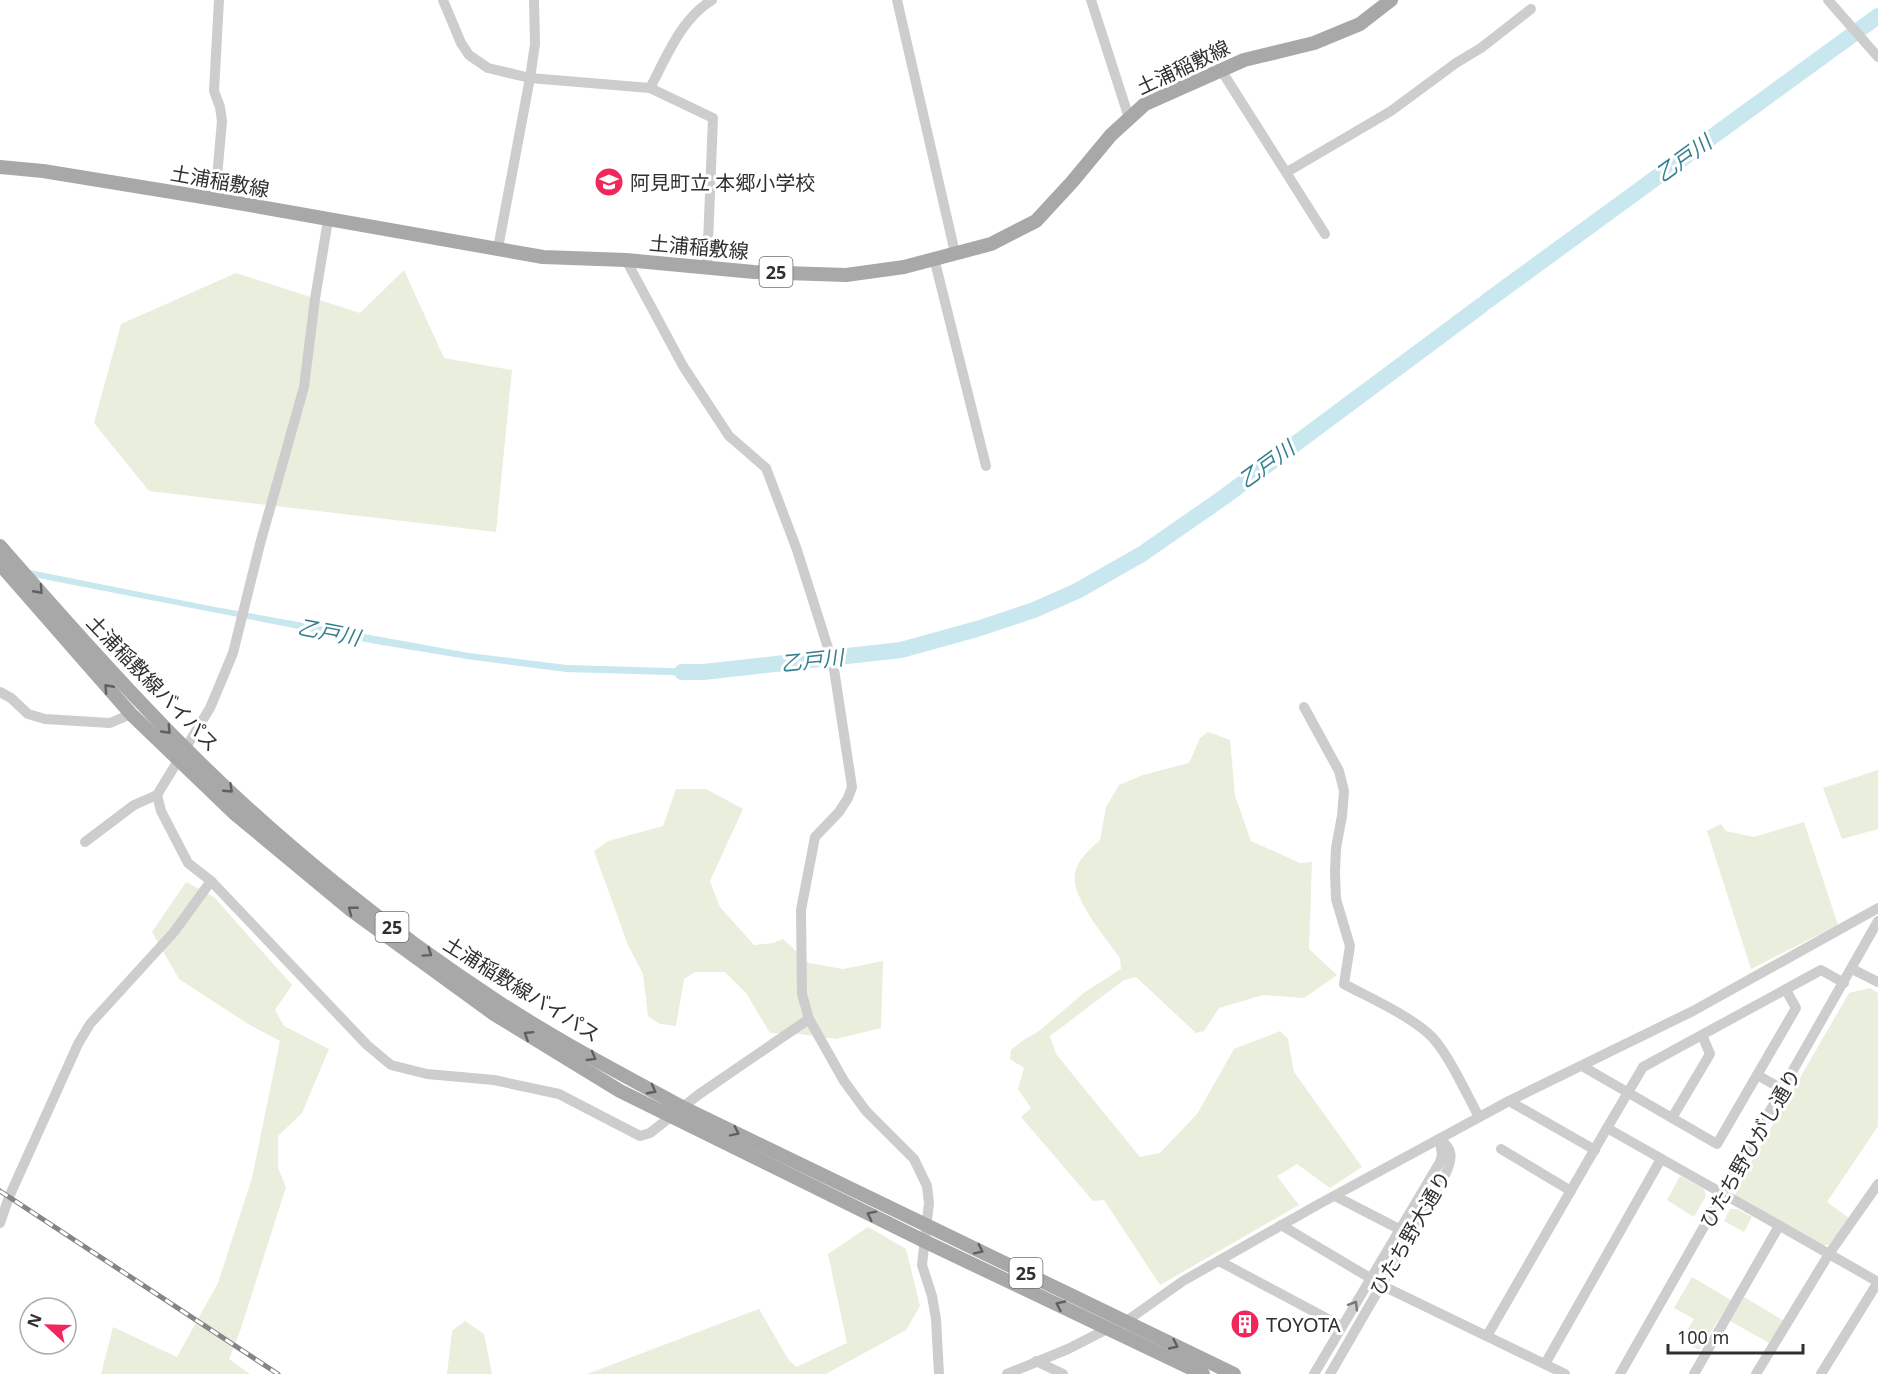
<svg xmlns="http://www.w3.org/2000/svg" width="1878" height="1374" viewBox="0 0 1878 1374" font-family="'Noto Sans','Noto Sans JP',sans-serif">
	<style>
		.green { fill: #e9eedd }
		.water { fill: #c8e7ef }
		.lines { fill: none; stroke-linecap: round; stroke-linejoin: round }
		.river { stroke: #c8e7ef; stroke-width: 16 }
		.minor { stroke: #cdcdcd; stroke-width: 10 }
		.major { stroke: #a8a8a8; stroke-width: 14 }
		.rail-casing { stroke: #858585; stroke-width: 5 }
		.rail { stroke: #fff; stroke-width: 3; stroke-dasharray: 9; stroke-linecap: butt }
		.oneway { stroke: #606060 }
		.oneway2 { stroke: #777 }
		.labels { text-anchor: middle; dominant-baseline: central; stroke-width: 6; stroke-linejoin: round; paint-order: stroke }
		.shield { fill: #fff; stroke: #6e6e6e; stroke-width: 1.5 }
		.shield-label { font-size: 18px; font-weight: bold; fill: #303030 }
		.street-label { font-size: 20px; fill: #303030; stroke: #fff }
		.poi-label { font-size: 20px; fill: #303030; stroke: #fff; text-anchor: start }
		.water-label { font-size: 21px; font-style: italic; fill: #357f91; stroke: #fff }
	</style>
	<rect width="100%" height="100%" fill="#fff"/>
	<g class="green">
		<polygon points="404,270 444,358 512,370 496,532 149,491 94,423 121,324 236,273 360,313"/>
		<path d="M1208,732L1230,740L1235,796L1251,841L1300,863L1312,862L1309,949L1337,975L1304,998L1263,995L1219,1008L1204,1031L1196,1033L1136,977L1124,980L1050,1036L1056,1054L1140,1157L1160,1153L1197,1114L1234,1049L1280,1031L1288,1039L1294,1072L1362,1167L1330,1188L1297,1164L1277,1176L1299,1205L1160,1285L1104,1200L1093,1201L1021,1117L1031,1108L1018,1089L1024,1068L1010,1059L1011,1050L1022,1041L1039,1031L1085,992L1121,969L1120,958C1107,939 1070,897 1075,873C1078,859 1090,849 1100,840L1106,807L1119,785L1143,775L1189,763L1200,738Z"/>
		<polygon points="1878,770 1878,829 1842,839 1823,788"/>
		<polygon points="676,789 706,789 743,809 710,881 720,907 754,945 773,943 783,939 809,963 843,969 883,961 881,1028 836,1039 800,1034 770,1033 746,993 725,972 695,972 684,979 676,1026 660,1024 648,1016 643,974 628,945 594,851 608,841 663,826"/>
		<polygon points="1804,822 1838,925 1751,969 1707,831 1721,824 1726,831 1754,837"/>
		<polygon points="186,882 214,897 292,985 275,1010 284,1026 329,1049 302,1113 278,1136 278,1168 286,1187 241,1328 229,1359 250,1374 101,1374 113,1327 177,1357 218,1283 252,1178 280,1041 248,1024 179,979 152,932"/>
		<polygon points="1870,988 1878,993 1878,1126 1827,1202 1849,1218 1829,1245 1823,1245 1736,1196 1735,1190 1849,993"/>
		<polygon points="1680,1176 1704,1189 1706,1196 1694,1217 1667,1200"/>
		<polygon points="1730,1209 1737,1209 1752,1217 1744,1232 1724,1221"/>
		<polygon points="868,1227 906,1249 920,1306 906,1330 826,1374 587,1374 759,1309 788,1359 796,1367 847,1343 828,1254"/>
		<polygon points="1692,1277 1731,1300 1699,1350 1689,1344 1695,1333 1688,1329 1694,1319 1674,1308"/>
		<polygon points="1744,1297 1784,1321 1771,1344 1730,1321"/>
		<polygon points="465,1321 484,1334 492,1374 447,1374 452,1331"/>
	</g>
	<polygon class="water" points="0,564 210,606 469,653 567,665 703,669 703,676 566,672 467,659 376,644 48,580 0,570"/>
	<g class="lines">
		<g class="river">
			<polyline points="1487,301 1878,16"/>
			<polyline points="682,672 703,672 901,650 977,629 1034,610 1077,591 1142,554 1224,497 1482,305"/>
		</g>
		<g class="minor">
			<polyline points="443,0 461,43 469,55 488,68 530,78 650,88 713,118 707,268"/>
			<polyline points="897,0 955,253"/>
			<polyline points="1091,0 1129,118"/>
			<polyline points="1828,0 1878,57"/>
			<polyline points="1221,70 1325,234"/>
			<path d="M650,88C667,56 681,19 712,0"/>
			<polyline points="1287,172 1391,111 1456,63 1481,48 1531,9"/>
			<polyline points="215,199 222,121 220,107 214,91 219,0"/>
			<polyline points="328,220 315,299 304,387 260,544 233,653 210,708 157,795 161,811 188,863 211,881 367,1045 391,1065 427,1074 494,1080 559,1094 640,1136 650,1133 698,1095 809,1019"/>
			<polyline points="498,248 530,78 535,44 534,0"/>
			<polyline points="934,258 986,466"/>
			<polyline points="626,260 683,366 729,436 766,468 797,550 828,648 834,669 852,787 848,798 839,812 815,837 801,910 802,994 809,1019 844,1081 866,1111 914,1159 927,1186 929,1203 922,1265 932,1296 936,1319 939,1374"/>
			<polyline points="0,692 11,698 28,714 45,719 110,723 131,714"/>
			<path d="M1304,707L1339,771L1344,791L1342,816L1336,848L1335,872L1336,899L1350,946L1344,984C1370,998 1411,1016 1432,1037C1449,1055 1467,1095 1479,1117"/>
			<polyline points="85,842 134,805 157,795"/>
			<polyline points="1852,969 1878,982"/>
			<polyline points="1582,1066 1717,1144 1796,1008 1786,990"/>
			<polyline points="1757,1075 1784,1090"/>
			<polyline points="1509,1101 1595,1150"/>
			<polyline points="1672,1118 1710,1054 1702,1035"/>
			<polyline points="1607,1128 1643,1067 1821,970 1844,983"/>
			<polyline points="1501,1149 1571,1191"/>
			<polyline points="1335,1196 1399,1229"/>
			<polyline points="0,1223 9,1197 78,1044 90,1024 174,932 211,881"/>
			<polyline points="1281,1225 1370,1278"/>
			<polyline points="1219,1261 1341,1326"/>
			<polyline points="1381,1285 1565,1374"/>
			<polyline points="1125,1322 1183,1281 1319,1204 1509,1101 1693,1011 1878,908"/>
			<path d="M1487,1336L1607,1128C1697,1179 1788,1230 1878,1282L1821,1374"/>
			<polyline points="1036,1361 1063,1374"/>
			<polyline points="1545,1364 1661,1159"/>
			<polyline points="1007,1374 1068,1349 1109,1328"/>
			<polyline points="1314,1374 1440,1162 1442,1155 1440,1140"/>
			<path d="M1330,1374L1446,1173C1452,1159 1454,1149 1440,1140"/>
			<polyline points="1620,1374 1878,921"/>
			<polyline points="1694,1374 1779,1226"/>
			<polyline points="1756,1374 1829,1254 1878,1184"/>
		</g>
		<g class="major">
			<polyline points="0,167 43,171 215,199 543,257 626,260 754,272 846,275 904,267 991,244 1036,221 1072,182 1111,135 1145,104 1244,60 1314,43 1360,24 1391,0"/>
			<path d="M0,546C60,615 120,683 184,747C276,840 388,930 497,1001C556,1040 620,1073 682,1107L1234,1374"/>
			<polyline points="0,564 131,714 234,813 351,910 494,1014 620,1091 924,1241 1203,1374"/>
		</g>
		<g class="rail-casing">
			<polyline id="rail" points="0,1191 278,1374"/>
		</g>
		<use href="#rail" class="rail"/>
	</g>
	<defs><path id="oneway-chevron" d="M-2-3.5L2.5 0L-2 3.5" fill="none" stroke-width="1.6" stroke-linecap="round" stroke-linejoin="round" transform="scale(1.5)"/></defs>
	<g class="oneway">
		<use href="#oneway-chevron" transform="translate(39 590) rotate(48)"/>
		<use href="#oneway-chevron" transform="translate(108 688) rotate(-132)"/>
		<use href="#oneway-chevron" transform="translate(167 730) rotate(46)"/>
		<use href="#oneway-chevron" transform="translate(229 789) rotate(43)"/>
		<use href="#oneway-chevron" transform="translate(352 910) rotate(-142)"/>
		<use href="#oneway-chevron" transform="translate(428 953) rotate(35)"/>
		<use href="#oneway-chevron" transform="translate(528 1035) rotate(-148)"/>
		<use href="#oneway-chevron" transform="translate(592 1057) rotate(30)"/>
		<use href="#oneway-chevron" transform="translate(652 1090) rotate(28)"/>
		<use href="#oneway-chevron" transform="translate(735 1132) rotate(26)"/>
		<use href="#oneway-chevron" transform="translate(871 1215) rotate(-154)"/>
		<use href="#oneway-chevron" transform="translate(979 1250) rotate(26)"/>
		<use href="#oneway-chevron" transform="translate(1060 1305) rotate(-155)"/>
		<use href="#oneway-chevron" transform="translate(1174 1345) rotate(25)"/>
	</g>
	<use class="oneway2" href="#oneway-chevron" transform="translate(1354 1305) rotate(-59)"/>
	<defs>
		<g id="school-disc" transform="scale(1.5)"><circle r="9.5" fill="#f1275c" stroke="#fff"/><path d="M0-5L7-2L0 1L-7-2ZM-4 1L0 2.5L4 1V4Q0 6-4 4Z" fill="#fff"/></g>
		<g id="building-disc" transform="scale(1.5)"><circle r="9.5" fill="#f1275c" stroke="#fff"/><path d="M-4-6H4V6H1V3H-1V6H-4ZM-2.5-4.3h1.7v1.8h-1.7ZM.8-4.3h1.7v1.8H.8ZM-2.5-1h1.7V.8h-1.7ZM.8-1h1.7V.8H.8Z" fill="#fff"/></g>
	</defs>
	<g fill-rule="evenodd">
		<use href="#school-disc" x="609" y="182"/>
		<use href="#building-disc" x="1245" y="1324"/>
	</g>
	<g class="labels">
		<g class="shield">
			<rect x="759.5" y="257" width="33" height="30" rx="4.5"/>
			<rect x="375.5" y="912" width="33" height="30" rx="4.5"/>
			<rect x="1009.5" y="1258" width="33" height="30" rx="4.5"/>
		</g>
		<g class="shield-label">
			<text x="776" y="272">25</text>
			<text x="392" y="927">25</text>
			<text x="1026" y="1273">25</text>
		</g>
		<g class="street-label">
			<text transform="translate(1183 67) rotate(-25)">土浦稲敷線</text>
			<text transform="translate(220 181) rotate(10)">土浦稲敷線</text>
			<text transform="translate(699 247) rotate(5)">土浦稲敷線</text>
			<text transform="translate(153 683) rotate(46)">土浦稲敷線バイパス</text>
			<text transform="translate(522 989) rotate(32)">土浦稲敷線バイパス</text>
			<text transform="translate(1750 1148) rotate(-60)">ひたち野ひがし通り</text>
			<text transform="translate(1410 1233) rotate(-60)">ひたち野大通り</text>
		</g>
		<g class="poi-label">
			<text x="630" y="182">阿見町立 本郷小学校</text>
			<text x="1266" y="1324">TOYOTA</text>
		</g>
		<g class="water-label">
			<text transform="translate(1683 158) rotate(-36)">乙戸川</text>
			<text transform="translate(1266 464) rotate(-36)">乙戸川</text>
			<text transform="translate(329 632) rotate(11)">乙戸川</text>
			<text transform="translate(812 660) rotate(-6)">乙戸川</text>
		</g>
	</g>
	<g transform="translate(48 1326) rotate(292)"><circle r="28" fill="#ffffff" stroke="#acacac" stroke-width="1.5"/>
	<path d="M0-4.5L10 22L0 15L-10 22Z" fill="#f1275c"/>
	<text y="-9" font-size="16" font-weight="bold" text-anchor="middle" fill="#303030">N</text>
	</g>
	<path d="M1668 1344v9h135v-9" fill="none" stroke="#303030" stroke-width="3"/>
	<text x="1677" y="1344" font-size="18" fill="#303030" stroke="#ffffff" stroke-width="4.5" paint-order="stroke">100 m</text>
</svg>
